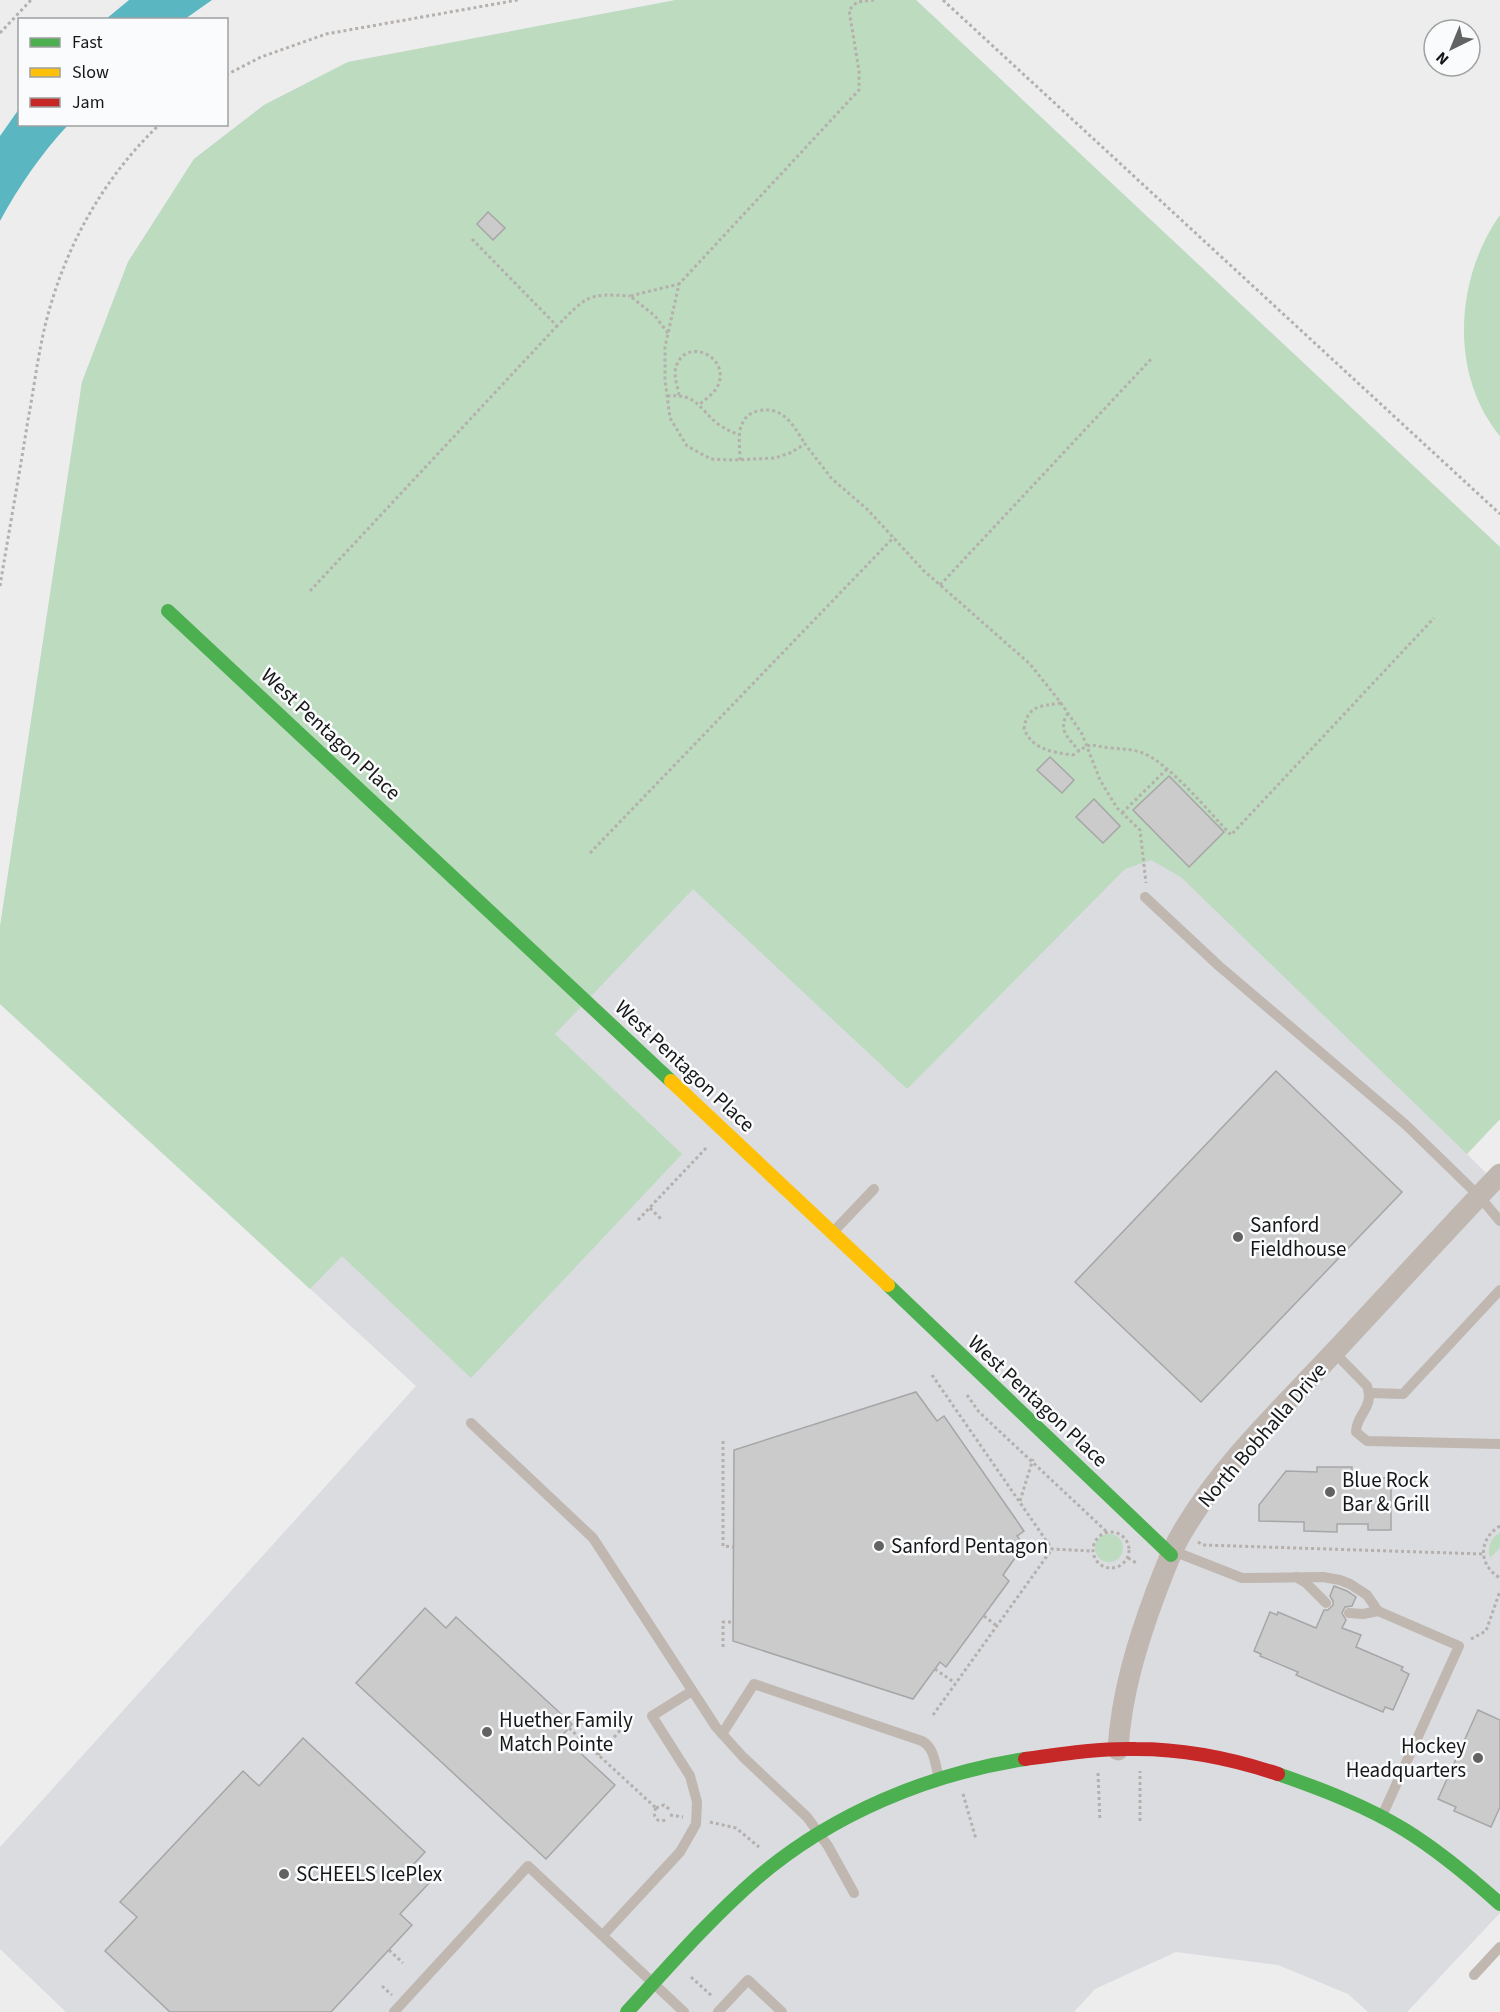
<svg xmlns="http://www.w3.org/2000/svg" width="1500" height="2012" viewBox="0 0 1500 2012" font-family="'Source Sans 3',sans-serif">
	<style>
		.built { fill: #dadce0 }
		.green { fill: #bcdbbf }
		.water { fill: #5ab7c2 }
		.building { fill: #cbcbcc; stroke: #a6a6a6; stroke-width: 1.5 }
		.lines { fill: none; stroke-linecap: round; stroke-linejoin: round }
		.path { stroke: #b5b0ac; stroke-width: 3; stroke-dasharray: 3 3; stroke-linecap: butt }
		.lane { stroke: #bfb7b0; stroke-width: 10 }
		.street { stroke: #bfb7b0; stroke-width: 21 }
		.fast { stroke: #4caf50; stroke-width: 14 }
		.slow { stroke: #ffc107; stroke-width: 14 }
		.jam { stroke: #c62828; stroke-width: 14 }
		.poi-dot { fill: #626262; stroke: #fafbfc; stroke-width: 2 }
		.labels { text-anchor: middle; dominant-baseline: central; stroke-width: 5; stroke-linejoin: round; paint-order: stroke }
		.street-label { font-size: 21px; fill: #171717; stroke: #fafbfc }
		.poi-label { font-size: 21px; fill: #171717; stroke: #fafbfc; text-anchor: start }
	</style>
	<rect width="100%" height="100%" fill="#ededee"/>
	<polygon class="built" points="676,0 916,0 1500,547 1500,1119 1467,1154 1500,1187 1500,1913 1407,2012 1368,2012 1348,1994 1278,1965 1176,1952 1095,1989 1074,2012 66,2012 0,1949 0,1847 416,1386 0,1004 0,927 82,382 128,262 194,159 264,105 348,62"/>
	<g class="green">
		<polygon points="676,0 916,0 1500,547 1500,1119 1467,1154 1181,877 1151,860 1125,869 907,1089 693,889 555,1034 682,1154 471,1378 342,1256 310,1289 0,1004 0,927 82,382 128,262 194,159 264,105 348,62"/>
		<path d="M1500,215V436C1449,375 1455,278 1500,215Z"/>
		<path d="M1500,1533V1548L1490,1558C1487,1548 1490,1538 1500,1533Z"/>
		<circle cx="1109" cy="1548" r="14"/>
	</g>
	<g class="water">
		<polygon points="129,0 212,0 185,19 106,19"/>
		<path d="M19,109L20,124L68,125C41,154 19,186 0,221V136Z"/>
	</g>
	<g class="building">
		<polygon points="488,212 505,228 493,240 477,224"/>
		<polygon points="1050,757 1074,780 1062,793 1037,770"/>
		<polygon points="1169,776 1224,832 1189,867 1133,810"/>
		<polygon points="1094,799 1120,826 1103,843 1076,817"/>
		<polygon points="1276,1071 1402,1192 1201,1402 1075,1282"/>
		<polygon points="916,1392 937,1421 944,1416 1024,1531 1017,1536 1024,1545 1003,1575 1009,1581 946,1667 940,1662 913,1699 733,1641 734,1450"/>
		<polygon points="1317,1467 1352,1467 1352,1478 1391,1478 1391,1530 1368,1530 1368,1524 1337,1524 1337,1532 1304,1531 1304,1522 1259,1521 1259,1505 1286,1471 1317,1472"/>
		<polygon points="1334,1586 1347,1591 1356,1597 1352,1606 1345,1607 1342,1613 1346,1620 1342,1628 1361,1635 1356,1647 1403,1667 1401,1670 1409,1674 1393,1710 1385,1707 1383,1712 1326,1688 1296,1675 1298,1672 1260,1656 1261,1654 1254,1651 1270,1612 1277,1615 1278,1612 1316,1628 1324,1610 1328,1610 1333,1605 1333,1601 1330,1596"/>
		<polygon points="425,1608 446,1628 456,1617 572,1724 562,1736 615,1785 546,1859 356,1683"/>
		<polygon points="1478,1710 1500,1720 1500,1807 1491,1827 1454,1811 1456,1807 1438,1799"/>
		<polygon points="303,1738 425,1852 412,1866 430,1882 400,1914 412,1925 331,2012 170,2012 105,1951 137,1917 120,1902 243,1771 259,1786"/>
	</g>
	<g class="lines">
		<g class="path">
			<polyline points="874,0 857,2 849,10 859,71 859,90 679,284 665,347 665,380 670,418 687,446 711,459 735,460 775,458 790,453 805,444 832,479 867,509 923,570 1030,664 1061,703 1082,734 1100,780 1117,808 1140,830 1146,883"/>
			<polyline points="943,0 1500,514"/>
			<polyline points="0,33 31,0"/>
			<polyline points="226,75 261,57 326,34 518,0"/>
			<path d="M472,239L557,326C587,296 587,293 630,296"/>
			<polyline points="668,333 655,316 630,296 679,284"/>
			<path d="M679,395C678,387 673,375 676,367C685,337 728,355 719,383C716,392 707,398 700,404"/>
			<path d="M667,396C697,393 699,409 718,424C725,429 732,432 739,435"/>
			<path d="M740,460C740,448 737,432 743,422C746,416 752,412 758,411C783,405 794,426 805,444"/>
			<polyline points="940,585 1152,358"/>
			<path d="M0,586C9,531 19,476 28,420C34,388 38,354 46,322C65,247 103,178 160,124"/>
			<polyline points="310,591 557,326"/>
			<path d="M1061,703C1041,706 1027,705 1024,729C1033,750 1052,752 1073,755C1094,740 1088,746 1111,748C1122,749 1132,749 1143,753C1170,764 1210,813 1231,835L1434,618"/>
			<path d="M1068,713C1057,730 1068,737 1079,751"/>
			<polyline points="1122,813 1167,769"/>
			<polyline points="590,853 894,537"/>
			<polyline points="650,1208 662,1220"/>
			<polyline points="638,1220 708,1146"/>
			<polyline points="932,1375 1052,1549 1092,1551"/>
			<polyline points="967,1395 979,1412 1107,1532"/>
			<polyline points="723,1441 723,1546 733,1547"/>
			<polyline points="1020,1501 1033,1459"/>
			<path d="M1500,1526C1478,1539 1478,1565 1500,1578"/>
			<circle cx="1111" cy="1550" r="18"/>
			<polyline points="1198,1542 1203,1545 1483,1554"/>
			<polyline points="1128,1558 1138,1564"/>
			<polyline points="984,1616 997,1626"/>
			<polyline points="1471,1639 1486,1631 1500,1591"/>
			<polyline points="723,1647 723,1622 733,1622"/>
			<polyline points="935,1669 955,1683"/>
			<polyline points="933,1715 1052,1549"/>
			<polyline points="569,1728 656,1808"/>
			<polyline points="598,1755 625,1725"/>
			<polyline points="1098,1773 1100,1821"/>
			<polyline points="963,1794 976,1839"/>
			<path d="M656,1808C653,1813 654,1819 660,1821L667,1820"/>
			<polyline points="656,1808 664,1805 669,1809"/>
			<polyline points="670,1815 683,1817"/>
			<polyline points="1140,1821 1140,1771"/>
			<polyline points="710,1822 736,1828 759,1847"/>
			<polyline points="389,1950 403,1963"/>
			<polyline points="691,1977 713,1997"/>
			<polyline points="382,1986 392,1995"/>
		</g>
		<g class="lane">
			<polyline points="1145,897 1219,966 1406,1125 1479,1196 1500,1221"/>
			<polyline points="835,1230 874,1189"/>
			<path d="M1334,1352L1367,1386C1375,1408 1356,1414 1356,1432L1367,1441L1500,1444"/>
			<polyline points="1370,1393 1403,1394 1500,1290"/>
			<polyline points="471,1423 593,1538 716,1727 743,1757 807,1817 828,1846 854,1893"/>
			<polyline points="1173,1551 1242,1578 1323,1577 1340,1580 1350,1584 1367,1595 1378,1611 1459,1646 1382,1816"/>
			<polyline points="1296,1577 1306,1583 1326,1603"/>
			<polyline points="1349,1613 1363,1614 1378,1611"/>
			<path d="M722,1734L754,1684L922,1741C935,1748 935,1765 939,1778"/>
			<polyline points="603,1935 680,1852 696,1824 697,1802 690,1776 652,1716 692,1691"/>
			<polyline points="1474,1975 1500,1947"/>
			<polyline points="394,2012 528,1866 684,2012"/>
			<polyline points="718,2012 748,1980 782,2012"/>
		</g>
		<path class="street" d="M1118,1750C1121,1695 1137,1643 1156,1592C1165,1569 1173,1546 1186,1526C1226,1460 1284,1406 1336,1350C1391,1291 1445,1232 1500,1174"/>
		<g class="fast">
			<polyline points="168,611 671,1081"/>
			<polyline points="888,1285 1171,1555"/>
			<path d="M1278,1774C1321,1789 1366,1806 1405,1830C1439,1851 1470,1877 1500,1904"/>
			<path d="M627,2012C669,1966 710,1919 757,1878C832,1814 928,1774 1025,1759"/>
		</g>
		<polyline class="slow" points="671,1081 888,1285"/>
		<path class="jam" d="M1025,1759C1061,1754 1099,1748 1136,1749C1184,1749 1233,1759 1278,1774"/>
	</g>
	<g class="poi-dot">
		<circle cx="1238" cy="1237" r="6"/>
		<circle cx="1330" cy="1492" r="6"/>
		<circle cx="879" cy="1546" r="6"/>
		<circle cx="487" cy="1732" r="6"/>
		<circle cx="1478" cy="1758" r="6"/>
		<circle cx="284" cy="1874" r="6"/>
	</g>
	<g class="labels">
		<g class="street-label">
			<text transform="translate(331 734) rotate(43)">West Pentagon Place</text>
			<text transform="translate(685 1066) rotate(43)">West Pentagon Place</text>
			<text transform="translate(1038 1401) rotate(43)">West Pentagon Place</text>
			<text transform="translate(1262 1435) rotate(-49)">North Bobhalla Drive</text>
		</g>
		<g class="poi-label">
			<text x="1250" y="1225">Sanford<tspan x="1250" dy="24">Fieldhouse</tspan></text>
			<text x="1342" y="1480">Blue Rock<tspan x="1342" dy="24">Bar &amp; Grill</tspan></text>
			<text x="891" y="1546">Sanford Pentagon</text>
			<text x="499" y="1720">Huether Family<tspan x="499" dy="24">Match Pointe</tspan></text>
			<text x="1466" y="1746" text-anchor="end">Hockey<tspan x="1466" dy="24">Headquarters</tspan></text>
			<text x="296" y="1874">SCHEELS IcePlex</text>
		</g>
	</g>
	<rect x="18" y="18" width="210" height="108" fill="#fafbfc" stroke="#9fa0a0" stroke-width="1.5"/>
	<rect x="30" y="38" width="30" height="9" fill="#4caf50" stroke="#9fa0a0" stroke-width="1.5"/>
	<text x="72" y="48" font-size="18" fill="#171717">Fast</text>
	<rect x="30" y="68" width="30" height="9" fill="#ffc107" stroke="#9fa0a0" stroke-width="1.5"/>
	<text x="72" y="78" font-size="18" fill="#171717">Slow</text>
	<rect x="30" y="98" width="30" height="9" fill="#c62828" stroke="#9fa0a0" stroke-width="1.5"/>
	<text x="72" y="108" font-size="18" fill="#171717">Jam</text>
	<g transform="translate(1452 48) rotate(223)"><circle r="28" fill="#fafbfc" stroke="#9fa0a0" stroke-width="1.5"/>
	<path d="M0-4.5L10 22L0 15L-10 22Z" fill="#626262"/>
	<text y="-9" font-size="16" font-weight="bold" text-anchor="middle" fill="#171717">N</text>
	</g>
</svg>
